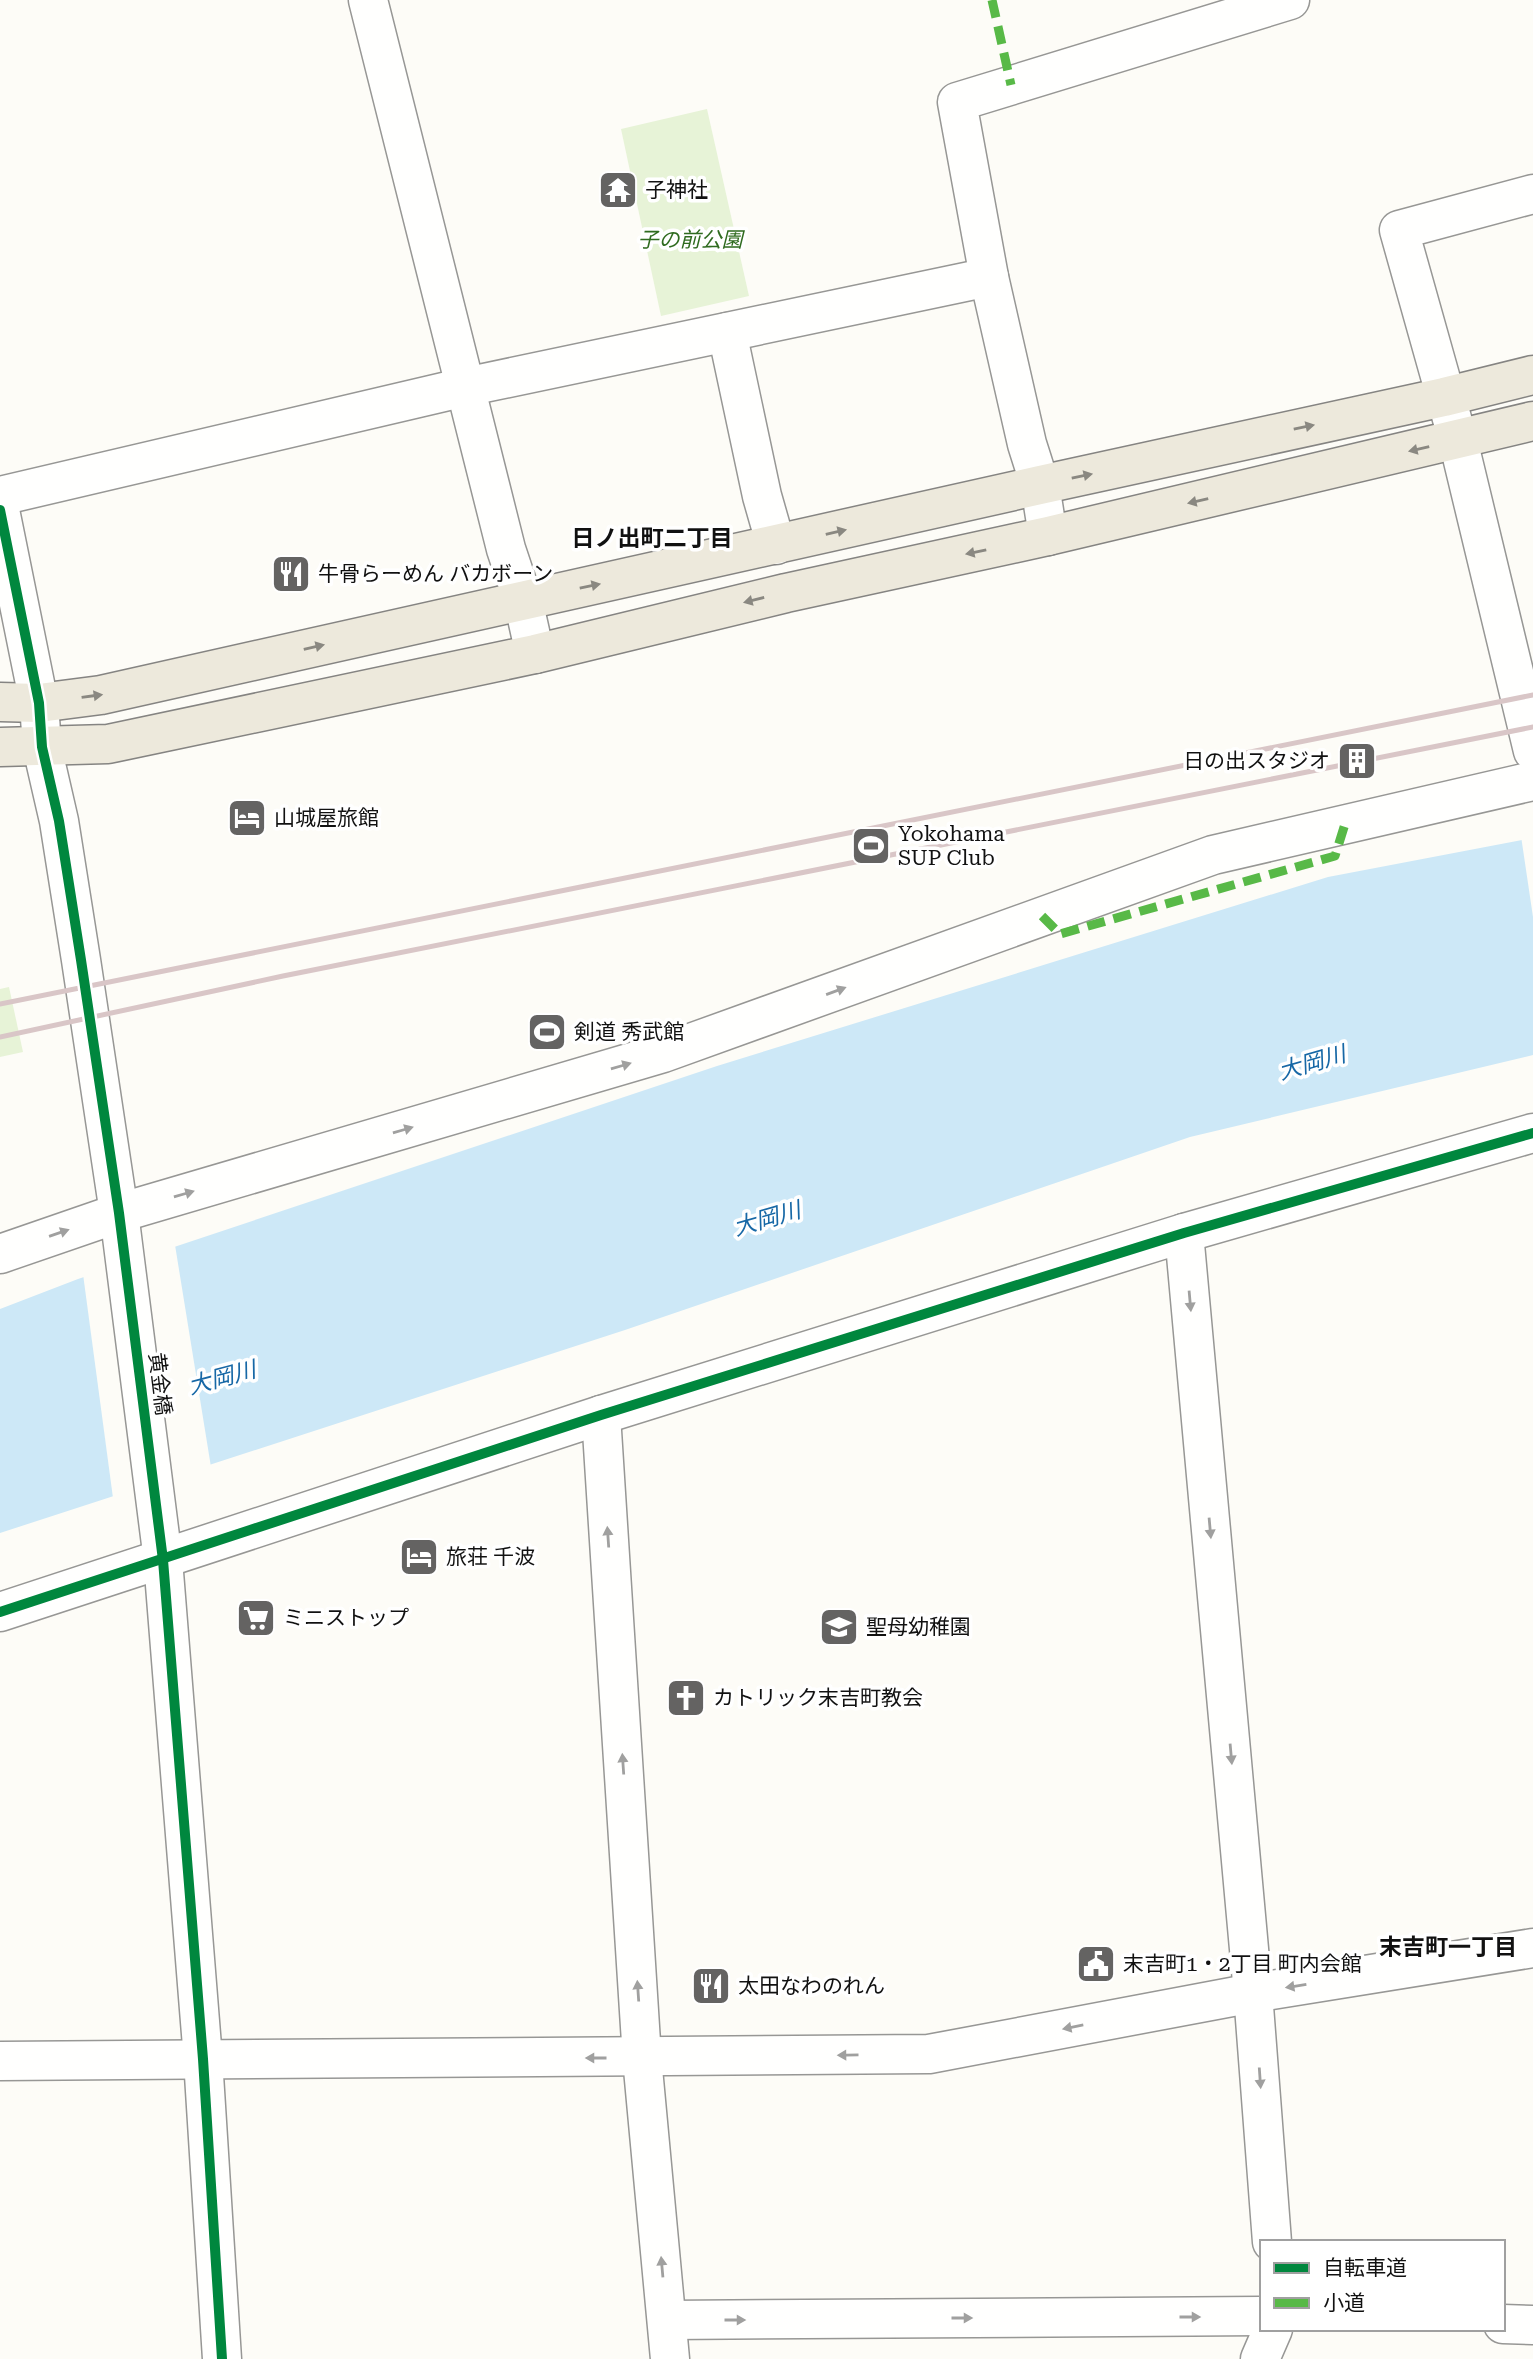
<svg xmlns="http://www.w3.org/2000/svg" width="1533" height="2359" viewBox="0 0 1533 2359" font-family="'Roboto Serif','Noto Sans JP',serif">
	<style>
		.grass { fill: #e7f3d7 }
		.water { fill: #cde8f7 }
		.pier { fill: #fdfcf7 }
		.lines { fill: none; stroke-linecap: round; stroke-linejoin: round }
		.minor-casing { stroke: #979795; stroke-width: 41 }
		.major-casing { stroke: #858482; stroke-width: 41 }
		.minor { stroke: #fffffe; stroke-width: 38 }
		.major { stroke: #ede9dc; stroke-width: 38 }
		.rail { stroke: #d9c6c7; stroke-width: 5 }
		.quiet { stroke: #58b947; stroke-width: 9; stroke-dasharray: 18 9; stroke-linecap: butt }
		.cycleway-casing { stroke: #fff; stroke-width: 15 }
		.cycleway { stroke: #00873e; stroke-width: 10 }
		.oneway { fill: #8a8881 }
		.oneway2 { fill: #a0a09f }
		.labels { text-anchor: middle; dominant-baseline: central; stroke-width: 7; stroke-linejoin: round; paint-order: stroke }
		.poi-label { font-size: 21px; fill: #111; stroke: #fff; text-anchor: start }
		.park-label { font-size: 21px; font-style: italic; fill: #2f6b1f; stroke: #fff }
		.street-label { font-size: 21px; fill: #111; stroke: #fff }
		.neighbourhood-label { font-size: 23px; font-weight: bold; fill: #111; stroke: #fff }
		.water-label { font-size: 23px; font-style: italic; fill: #1768a6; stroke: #fff }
	</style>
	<rect width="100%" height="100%" fill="#fdfcf7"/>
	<g class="grass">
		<polygon points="707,109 749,296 661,316 621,129"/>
		<polygon points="9,987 23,1052 0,1057 0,989"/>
	</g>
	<polygon class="water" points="1533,838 1533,1055 1190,1137 625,1330 0,1533 0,1309 78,1279 717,1066 1328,877"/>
	<g class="pier">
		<polygon points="1533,834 1533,917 1521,836"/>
		<polygon points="175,1245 211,1467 113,1498 83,1274"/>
	</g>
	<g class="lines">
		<g class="minor-casing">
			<g id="minor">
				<polyline points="368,0 506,549 523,600 535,654"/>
				<polyline points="1533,194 1399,230 1458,440 1533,751"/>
				<polyline points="727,332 762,496 776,545"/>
				<polyline points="0,496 465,387 989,277"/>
				<polyline points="0,510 39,703 42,747 59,821 81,960 119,1213 163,1560 203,2059 222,2359"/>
				<polyline points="1048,536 1040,485 1027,444 989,277 957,102 1290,0"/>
				<polyline points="1184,1233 1253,1993 1272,2242"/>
				<polyline points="0,1254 119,1213 663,1053 1213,855 1533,781"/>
				<polyline points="601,1415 642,2058 670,2359"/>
				<polyline points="0,1612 601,1415 1184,1233 1533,1133"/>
				<polyline points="0,2061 929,2054 1253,1993 1533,1948"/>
				<polyline points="667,2320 1262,2316"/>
				<polyline points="1503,2324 1533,2325"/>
				<polyline points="1260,2359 1273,2329"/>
			</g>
		</g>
		<g class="major-casing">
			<g id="major">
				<polyline points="0,702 39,703 101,695 1040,485 1444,397 1533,375"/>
				<polyline points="0,747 108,744 535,654 786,593 1048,536 1533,421"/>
			</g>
		</g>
		<use href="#minor" class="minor"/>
		<use href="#major" class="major"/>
		<g class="rail">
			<polyline points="0,1004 1533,695"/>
			<polyline points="0,1037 283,976 1533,727"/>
		</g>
		<g class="quiet">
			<polyline points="992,0 1011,85"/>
			<polyline points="1042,916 1060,934 1335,856 1345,824"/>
		</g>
		<g class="cycleway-casing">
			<g id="cycleway">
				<polyline points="0,510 39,703 42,747 59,821 81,960 119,1213 163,1560 203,2059 222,2359"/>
				<polyline points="0,1612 601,1415 1184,1233 1533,1133"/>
			</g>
		</g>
		<use href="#cycleway" class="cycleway"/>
	</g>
	<defs><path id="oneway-solid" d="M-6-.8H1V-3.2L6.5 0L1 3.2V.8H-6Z" transform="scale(1.75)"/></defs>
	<g class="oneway">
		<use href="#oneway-solid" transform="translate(1304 427) rotate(-12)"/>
		<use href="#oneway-solid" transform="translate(1419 449) rotate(167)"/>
		<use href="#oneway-solid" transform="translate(1082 476) rotate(-12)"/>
		<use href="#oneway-solid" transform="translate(1198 501) rotate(167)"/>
		<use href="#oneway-solid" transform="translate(836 532) rotate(-13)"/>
		<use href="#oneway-solid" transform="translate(976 552) rotate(168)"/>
		<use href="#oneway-solid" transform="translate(590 586) rotate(-12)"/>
		<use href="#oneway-solid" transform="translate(754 600) rotate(166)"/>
		<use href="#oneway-solid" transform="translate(314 647) rotate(-13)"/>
		<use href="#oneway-solid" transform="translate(92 696) rotate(-8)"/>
	</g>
	<g class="oneway2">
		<use href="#oneway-solid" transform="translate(836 991) rotate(-20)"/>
		<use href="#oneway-solid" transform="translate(621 1066) rotate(-16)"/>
		<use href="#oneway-solid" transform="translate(403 1130) rotate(-16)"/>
		<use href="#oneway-solid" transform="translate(184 1194) rotate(-16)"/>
		<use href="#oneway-solid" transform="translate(59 1233) rotate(-19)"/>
		<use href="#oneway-solid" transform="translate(1190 1301) rotate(85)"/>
		<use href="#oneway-solid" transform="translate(1210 1528) rotate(85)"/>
		<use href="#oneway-solid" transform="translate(608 1537) rotate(-94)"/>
		<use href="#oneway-solid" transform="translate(1231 1754) rotate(85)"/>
		<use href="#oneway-solid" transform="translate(623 1764) rotate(-94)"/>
		<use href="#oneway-solid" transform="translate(1296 1986) rotate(171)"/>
		<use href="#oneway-solid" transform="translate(638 1991) rotate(-94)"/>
		<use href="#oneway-solid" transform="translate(1073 2027) rotate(169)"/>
		<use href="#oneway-solid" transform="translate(848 2055) rotate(179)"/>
		<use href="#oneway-solid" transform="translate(596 2058) rotate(180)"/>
		<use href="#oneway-solid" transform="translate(1260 2078) rotate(86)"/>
		<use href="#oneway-solid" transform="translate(662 2267) rotate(-95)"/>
		<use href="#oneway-solid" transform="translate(1190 2317)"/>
		<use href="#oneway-solid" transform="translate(962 2318)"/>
		<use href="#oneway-solid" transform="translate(735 2320)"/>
	</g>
	<defs>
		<g id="temple-square" transform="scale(2.0125)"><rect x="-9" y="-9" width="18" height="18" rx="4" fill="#646362" stroke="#fff"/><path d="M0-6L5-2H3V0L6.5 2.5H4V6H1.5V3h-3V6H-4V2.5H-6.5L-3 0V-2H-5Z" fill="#fff"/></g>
		<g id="restaurant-square" transform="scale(2.0125)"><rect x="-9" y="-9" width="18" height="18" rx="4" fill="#646362" stroke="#fff"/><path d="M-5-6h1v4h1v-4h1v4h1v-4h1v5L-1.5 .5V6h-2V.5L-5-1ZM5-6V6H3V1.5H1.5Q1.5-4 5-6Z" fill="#fff"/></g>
		<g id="building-square" transform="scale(2.0125)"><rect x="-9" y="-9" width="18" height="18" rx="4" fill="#646362" stroke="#fff"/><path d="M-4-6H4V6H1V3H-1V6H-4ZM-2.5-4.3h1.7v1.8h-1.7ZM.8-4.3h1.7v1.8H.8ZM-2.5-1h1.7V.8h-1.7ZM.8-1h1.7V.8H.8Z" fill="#fff"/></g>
		<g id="hotel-square" transform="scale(2.0125)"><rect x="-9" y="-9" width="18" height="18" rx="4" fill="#646362" stroke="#fff"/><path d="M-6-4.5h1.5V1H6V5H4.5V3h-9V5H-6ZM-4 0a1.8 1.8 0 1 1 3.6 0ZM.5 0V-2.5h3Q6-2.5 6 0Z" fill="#fff"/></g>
		<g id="stadium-square" transform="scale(2.0125)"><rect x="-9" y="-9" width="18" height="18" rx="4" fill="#646362" stroke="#fff"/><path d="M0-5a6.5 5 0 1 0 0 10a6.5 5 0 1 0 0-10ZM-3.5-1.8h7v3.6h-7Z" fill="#fff"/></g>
		<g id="supermarket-square" transform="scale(2.0125)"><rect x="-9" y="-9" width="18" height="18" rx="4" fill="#646362" stroke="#fff"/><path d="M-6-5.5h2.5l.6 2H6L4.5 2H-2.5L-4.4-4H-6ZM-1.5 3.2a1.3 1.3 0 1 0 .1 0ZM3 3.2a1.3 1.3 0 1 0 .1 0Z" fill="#fff"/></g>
		<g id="school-square" transform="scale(2.0125)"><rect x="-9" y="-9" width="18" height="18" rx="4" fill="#646362" stroke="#fff"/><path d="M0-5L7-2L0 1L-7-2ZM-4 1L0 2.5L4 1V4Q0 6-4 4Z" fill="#fff"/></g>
		<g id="church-square" transform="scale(2.0125)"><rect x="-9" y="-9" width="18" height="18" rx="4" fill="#646362" stroke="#fff"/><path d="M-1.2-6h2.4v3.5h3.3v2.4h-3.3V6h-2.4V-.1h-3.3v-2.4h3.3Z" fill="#fff"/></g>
		<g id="civic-square" transform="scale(2.0125)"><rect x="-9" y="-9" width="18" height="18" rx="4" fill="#646362" stroke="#fff"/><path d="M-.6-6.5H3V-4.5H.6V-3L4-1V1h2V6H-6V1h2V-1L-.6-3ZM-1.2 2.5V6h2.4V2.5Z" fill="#fff"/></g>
	</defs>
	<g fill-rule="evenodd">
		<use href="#temple-square" x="618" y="190"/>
		<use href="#restaurant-square" x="291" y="574"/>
		<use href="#building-square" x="1357" y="761"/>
		<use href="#hotel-square" x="247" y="818"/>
		<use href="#stadium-square" x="871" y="846"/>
		<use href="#stadium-square" x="547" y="1032"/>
		<use href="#hotel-square" x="419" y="1557"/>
		<use href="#supermarket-square" x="256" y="1618"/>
		<use href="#school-square" x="839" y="1627"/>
		<use href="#church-square" x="686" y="1698"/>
		<use href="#civic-square" x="1096" y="1964"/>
		<use href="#restaurant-square" x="711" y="1986"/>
	</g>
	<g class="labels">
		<g class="poi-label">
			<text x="645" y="190">子神社</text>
			<text x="318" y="574">牛骨らーめん バカボーン</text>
			<text x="1330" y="761" text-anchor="end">日の出スタジオ</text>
			<text x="274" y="818">山城屋旅館</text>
			<text x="898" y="834">Yokohama<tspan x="898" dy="24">SUP Club</tspan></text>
			<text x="574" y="1032">剣道 秀武館</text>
			<text x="446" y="1557">旅荘 千波</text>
			<text x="283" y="1618">ミニストップ</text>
			<text x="866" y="1627">聖母幼稚園</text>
			<text x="713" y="1698">カトリック末吉町教会</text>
			<text x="1123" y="1964">末吉町1・2丁目 町内会館</text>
			<text x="738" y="1986">太田なわのれん</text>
		</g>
		<g class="park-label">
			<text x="690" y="240">子の前公園</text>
		</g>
		<g class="street-label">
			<text transform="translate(160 1384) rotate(83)">黄金橋</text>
		</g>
		<g class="neighbourhood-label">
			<text x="652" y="538">日ノ出町二丁目</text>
			<text x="1448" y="1947">末吉町一丁目</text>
		</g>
		<g class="water-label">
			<text transform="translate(1312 1063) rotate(-16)">大岡川</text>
			<text transform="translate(767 1219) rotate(-16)">大岡川</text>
			<text transform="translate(222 1378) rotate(-15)">大岡川</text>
		</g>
	</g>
	<rect x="1260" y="2240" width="245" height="91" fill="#ffffff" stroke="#a0a0a0" stroke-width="2"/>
	<rect x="1274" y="2263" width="35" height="10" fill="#00873e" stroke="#a0a0a0" stroke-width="2"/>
	<text x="1323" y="2275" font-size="21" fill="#111111">自転車道</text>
	<rect x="1274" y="2298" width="35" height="10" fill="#58b947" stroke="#a0a0a0" stroke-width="2"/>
	<text x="1323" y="2310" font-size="21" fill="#111111">小道</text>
</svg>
